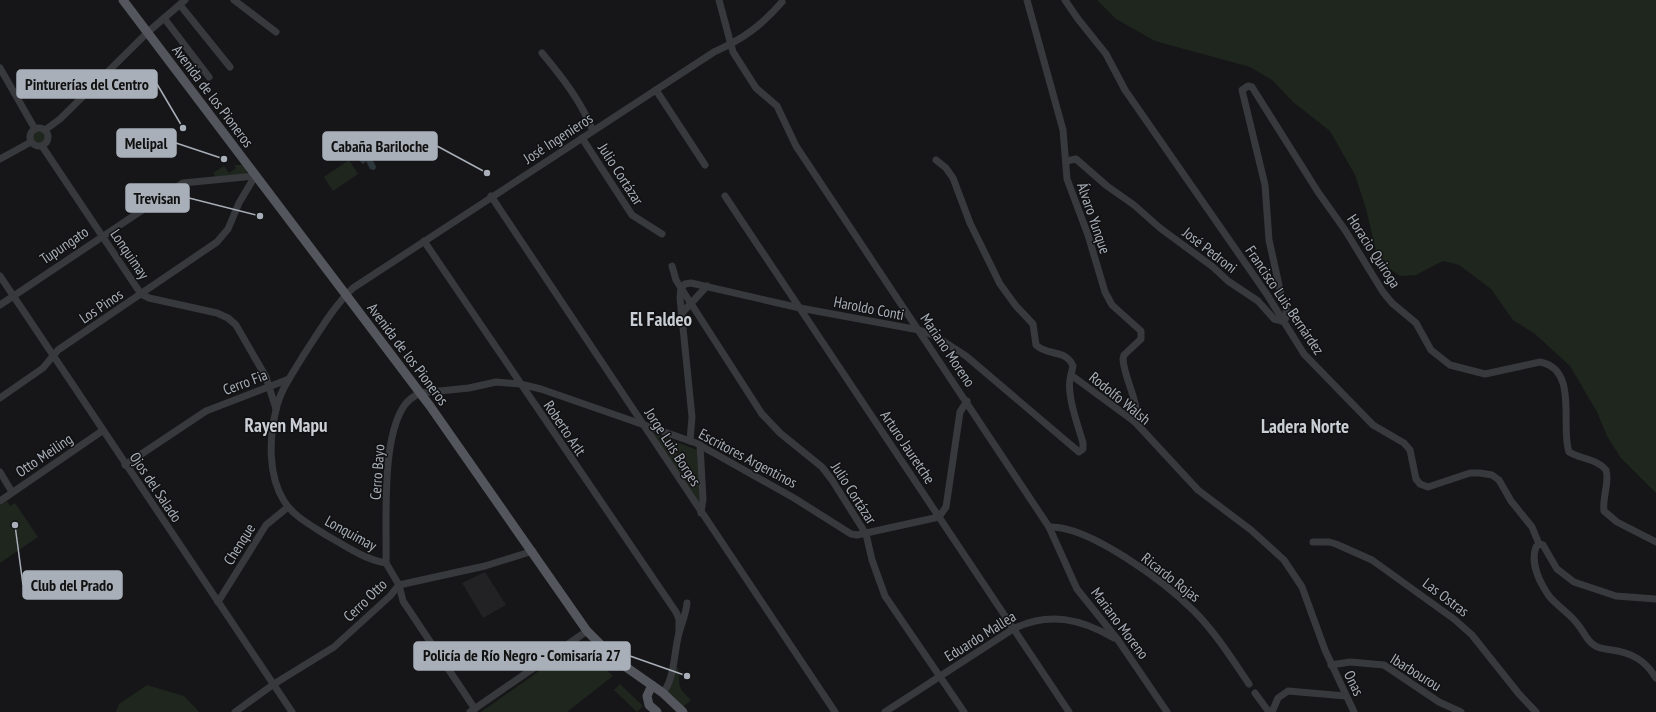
<svg xmlns="http://www.w3.org/2000/svg" width="1656" height="712" viewBox="0 0 1656 712" font-family="'PT Sans Narrow',sans-serif">
	<style>
		.built { fill: #222225 }
		.green { fill: #1e261e }
		.water { fill: #2c373c }
		.lines { fill: none; stroke-linecap: round; stroke-linejoin: round }
		.minor { stroke: #37393d; stroke-width: 7 }
		.major { stroke: #53565c; stroke-width: 9 }
		.labels { text-anchor: middle; dominant-baseline: central; stroke-width: 3; stroke-linejoin: round; paint-order: stroke }
		.street-label { font-size: 15px; fill: #a8afb8; stroke: #111113 }
		.district-label { font-size: 19px; font-weight: bold; fill: #c9ced4; stroke: #111113 }
		.leader { fill: none; stroke: #a8afb8; stroke-width: 1.5 }
		.callout-dot { fill: #a8afb8; stroke: #111113; stroke-width: 1.5 }
		.callout { fill: #a8afb8; stroke: #a8afb8; stroke-width: 1.5 }
		.callout-label { font-size: 16px; text-anchor: middle; font-weight: bold; fill: #111 }
	</style>
	<rect width="100%" height="100%" fill="#161618"/>
	<polygon class="built" points="485,572 506,605 483,618 462,583"/>
	<g class="green">
		<polygon points="1097,0 1656,0 1656,493 1621,458 1607,436 1597,412 1570,366 1535,334 1513,320 1491,289 1459,265 1443,261 1416,275 1400,276 1387,267 1377,255 1366,209 1355,175 1330,131 1293,102 1272,80 1250,67 1155,41 1116,19"/>
		<circle cx="39" cy="137" r="6"/>
		<polygon points="349,160 358,174 333,191 324,177"/>
		<polygon points="234,165 243,165 247,170 247,174 216,177 213,173 224,166 229,173 236,168"/>
		<polygon points="649,431 697,450 700,500 697,503"/>
		<polygon points="7,501 10,506 15,503 38,537 0,563 0,506"/>
		<polygon points="579,643 613,676 567,712 481,712"/>
		<path d="M678,667C681,686 675,685 691,700L683,707L666,692L673,669Z"/>
		<polygon points="620,684 643,706 637,712 614,690"/>
		<polygon points="147,685 184,696 199,712 116,712 119,704"/>
	</g>
	<path class="water" d="M357,150H359L364,157L368,155C371,156 376,165 376,168L374,170L370,169L366,161L363,164L355,156Z"/>
	<g class="lines">
		<g class="minor">
			<polyline points="234,0 276,32"/>
			<polyline points="719,0 733,52 756,88 777,106 796,146 1049,527 1077,589 1118,640 1167,712"/>
			<path d="M1027,0L1063,130L1067,179L1088,235L1105,292L1112,305L1141,331V339L1124,355L1123,359C1124,379 1141,404 1135,422"/>
			<polyline points="1065,0 1078,19 1106,54 1125,90 1266,293 1304,354 1373,425 1404,443 1410,450 1416,479 1420,484 1428,487 1470,473 1480,473 1492,475 1499,480 1511,501 1532,527 1539,544"/>
			<polyline points="180,5 230,67"/>
			<polyline points="164,18 209,77"/>
			<path d="M542,53C562,77 581,101 593,131"/>
			<polyline points="0,68 35,129"/>
			<polyline points="656,90 705,165"/>
			<circle cx="39" cy="137" r="9"/>
			<polyline points="45,130 60,119 148,32 185,0"/>
			<polyline points="582,138 632,215 662,234"/>
			<polyline points="42,146 141,294 149,298 217,313 228,318 236,325 266,377 276,409"/>
			<polyline points="0,159 31,142"/>
			<path d="M936,160L946,168L953,178L970,223L1000,284L1016,306L1033,324L1036,345C1047,356 1066,349 1073,366L1071,375L1135,422L1198,490L1251,530L1284,560L1302,587L1325,650L1354,712"/>
			<path d="M1066,161L1076,159L1107,186L1134,205L1160,228L1213,267L1228,281L1258,301L1274,319L1282,321L1286,318V308L1281,294L1269,240L1265,185L1242,90L1248,86L1252,87L1318,192L1345,230L1383,292L1392,303L1416,323L1431,350L1450,365L1485,374L1540,362C1579,369 1560,426 1569,452C1581,459 1597,459 1606,470C1610,482 1602,497 1604,511L1617,522L1656,542"/>
			<polyline points="491,196 835,712"/>
			<polyline points="725,196 1069,712"/>
			<polyline points="424,241 676,612 679,619 679,632"/>
			<polyline points="672,266 676,280 681,288 762,414 780,433 822,467 832,480 866,534 872,560 885,596 964,712"/>
			<polyline points="0,276 292,712"/>
			<polyline points="0,305 183,183 255,176"/>
			<polyline points="682,313 707,286"/>
			<polyline points="0,398 43,368 58,350 217,242 228,229 239,203 255,176"/>
			<path d="M690,441L692,417L680,298L681,288L685,284L691,283L800,308L919,330L935,336L966,356L1079,452L1083,449V443C1078,425 1065,392 1071,375"/>
			<polyline points="700,445 703,499 701,513"/>
			<polyline points="125,465 206,411 289,379"/>
			<polyline points="0,472 12,492"/>
			<polyline points="0,501 102,431"/>
			<path d="M1049,527C1089,525 1166,583 1194,611C1215,632 1232,659 1249,684"/>
			<polyline points="1313,542 1329,542 1336,544 1372,560 1454,619 1472,635 1519,694 1536,712"/>
			<path d="M386,563C387,522 381,440 404,406C408,400 414,396 420,393L469,388L496,382L520,384L541,389L696,443L794,498L851,534L857,535L939,517L946,507L960,412L967,401"/>
			<path d="M1656,599L1616,596L1574,582L1557,569L1543,545L1539,544L1536,547C1530,563 1540,583 1549,596C1558,607 1571,614 1579,626C1584,632 1587,641 1594,645C1599,649 1606,649 1612,650C1632,653 1645,660 1656,678"/>
			<polyline points="218,602 266,525 288,507"/>
			<polyline points="1331,665 1350,662 1384,665 1439,702 1461,712"/>
			<path d="M663,693C675,678 674,651 679,633C682,622 686,614 687,603"/>
			<polyline points="1255,693 1269,712"/>
			<path d="M475,709L403,601L399,585L386,563C363,559 346,546 326,535C311,525 294,517 284,501C268,476 269,438 276,410C280,390 293,373 303,356C319,332 333,307 353,288L714,52C743,39 761,26 782,2"/>
			<polyline points="235,712 274,684 334,647 390,596 399,585 485,566 533,551"/>
			<polyline points="470,712 587,631"/>
			<path d="M885,712L1013,629C1049,611 1081,619 1114,638"/>
			<polyline points="1272,712 1278,698 1288,691 1346,696"/>
		</g>
		<g class="major">
			<polyline points="123,0 430,406 587,631 616,660 663,693 683,712"/>
			<polyline points="652,685 647,696 649,705 657,712"/>
		</g>
	</g>
	<g class="labels">
		<g class="street-label">
			<text transform="translate(213 96) rotate(53)">Avenida de los Pioneros</text>
			<text transform="translate(558 138) rotate(-33)">José Ingenieros</text>
			<text transform="translate(621 174) rotate(57)">Julio Cortázar</text>
			<text transform="translate(1094 218) rotate(71)">Álvaro Yunque</text>
			<text transform="translate(64 245) rotate(-34)">Tupungato</text>
			<text transform="translate(1210 250) rotate(38)">José Pedroni</text>
			<text transform="translate(1374 251) rotate(57)">Horacio Quiroga</text>
			<text transform="translate(130 254) rotate(56)">Lonquimay</text>
			<text transform="translate(1285 300) rotate(56)">Francisco Luis Bernárdez</text>
			<text transform="translate(101 306) rotate(-34)">Los Pinos</text>
			<text transform="translate(869 308) rotate(11)">Haroldo Conti</text>
			<text transform="translate(948 350) rotate(56)">Mariano Moreno</text>
			<text transform="translate(408 354) rotate(53)">Avenida de los Pioneros</text>
			<text transform="translate(245 382) rotate(-21)">Cerro Fia</text>
			<text transform="translate(1120 398) rotate(39)">Rodolfo Walsh</text>
			<text transform="translate(565 428) rotate(56)">Roberto Arlt</text>
			<text transform="translate(673 447) rotate(57)">Jorge Luis Borges</text>
			<text transform="translate(908 447) rotate(56)">Arturo Jauretche</text>
			<text transform="translate(44 455) rotate(-34)">Otto Meiling</text>
			<text transform="translate(748 458) rotate(28)">Escritores Argentinos</text>
			<text transform="translate(377 472) rotate(-86)">Cerro Bayo</text>
			<text transform="translate(156 487) rotate(56)">Ojos del Salado</text>
			<text transform="translate(854 493) rotate(57)">Julio Cortázar</text>
			<text transform="translate(351 533) rotate(29)">Lonquimay</text>
			<text transform="translate(239 544) rotate(-58)">Chenque</text>
			<text transform="translate(1171 577) rotate(38)">Ricardo Rojas</text>
			<text transform="translate(1446 597) rotate(37)">Las Ostras</text>
			<text transform="translate(365 600) rotate(-44)">Cerro Otto</text>
			<text transform="translate(1120 623) rotate(53)">Mariano Moreno</text>
			<text transform="translate(980 636) rotate(-32)">Eduardo Mallea</text>
			<text transform="translate(1416 672) rotate(32)">Ibarbourou</text>
			<text transform="translate(1354 683) rotate(64)">Onas</text>
		</g>
		<g class="district-label">
			<text x="661" y="319">El Faldeo</text>
			<text x="286" y="425">Rayen Mapu</text>
			<text x="1305" y="426">Ladera Norte</text>
		</g>
	</g>
	<path class="leader" d="M183 128L157 84M224 159L176 143M487 173L437 146M260 216L189 198M15 525L23 585M687 676L630 656"/>
	<g class="callout-dot">
		<circle cx="183" cy="128" r="4"/>
		<circle cx="224" cy="159" r="4"/>
		<circle cx="487" cy="173" r="4"/>
		<circle cx="260" cy="216" r="4"/>
		<circle cx="15" cy="525" r="4"/>
		<circle cx="687" cy="676" r="4"/>
	</g>
	<g class="callout">
		<rect x="17" y="70" width="140" height="28" rx="4"/>
		<rect x="117" y="129" width="59" height="28" rx="4"/>
		<rect x="323" y="132" width="114" height="28" rx="4"/>
		<rect x="126" y="184" width="63" height="28" rx="4"/>
		<rect x="23" y="571" width="99" height="28" rx="4"/>
		<rect x="414" y="642" width="216" height="28" rx="4"/>
	</g>
	<g class="callout-label">
		<text x="87" y="90">Pinturerías del Centro</text>
		<text x="146" y="149">Melipal</text>
		<text x="380" y="152">Cabaña Bariloche</text>
		<text x="157" y="204">Trevisan</text>
		<text x="72" y="591">Club del Prado</text>
		<text x="522" y="661">Policía de Río Negro - Comisaría 27</text>
	</g>
</svg>
